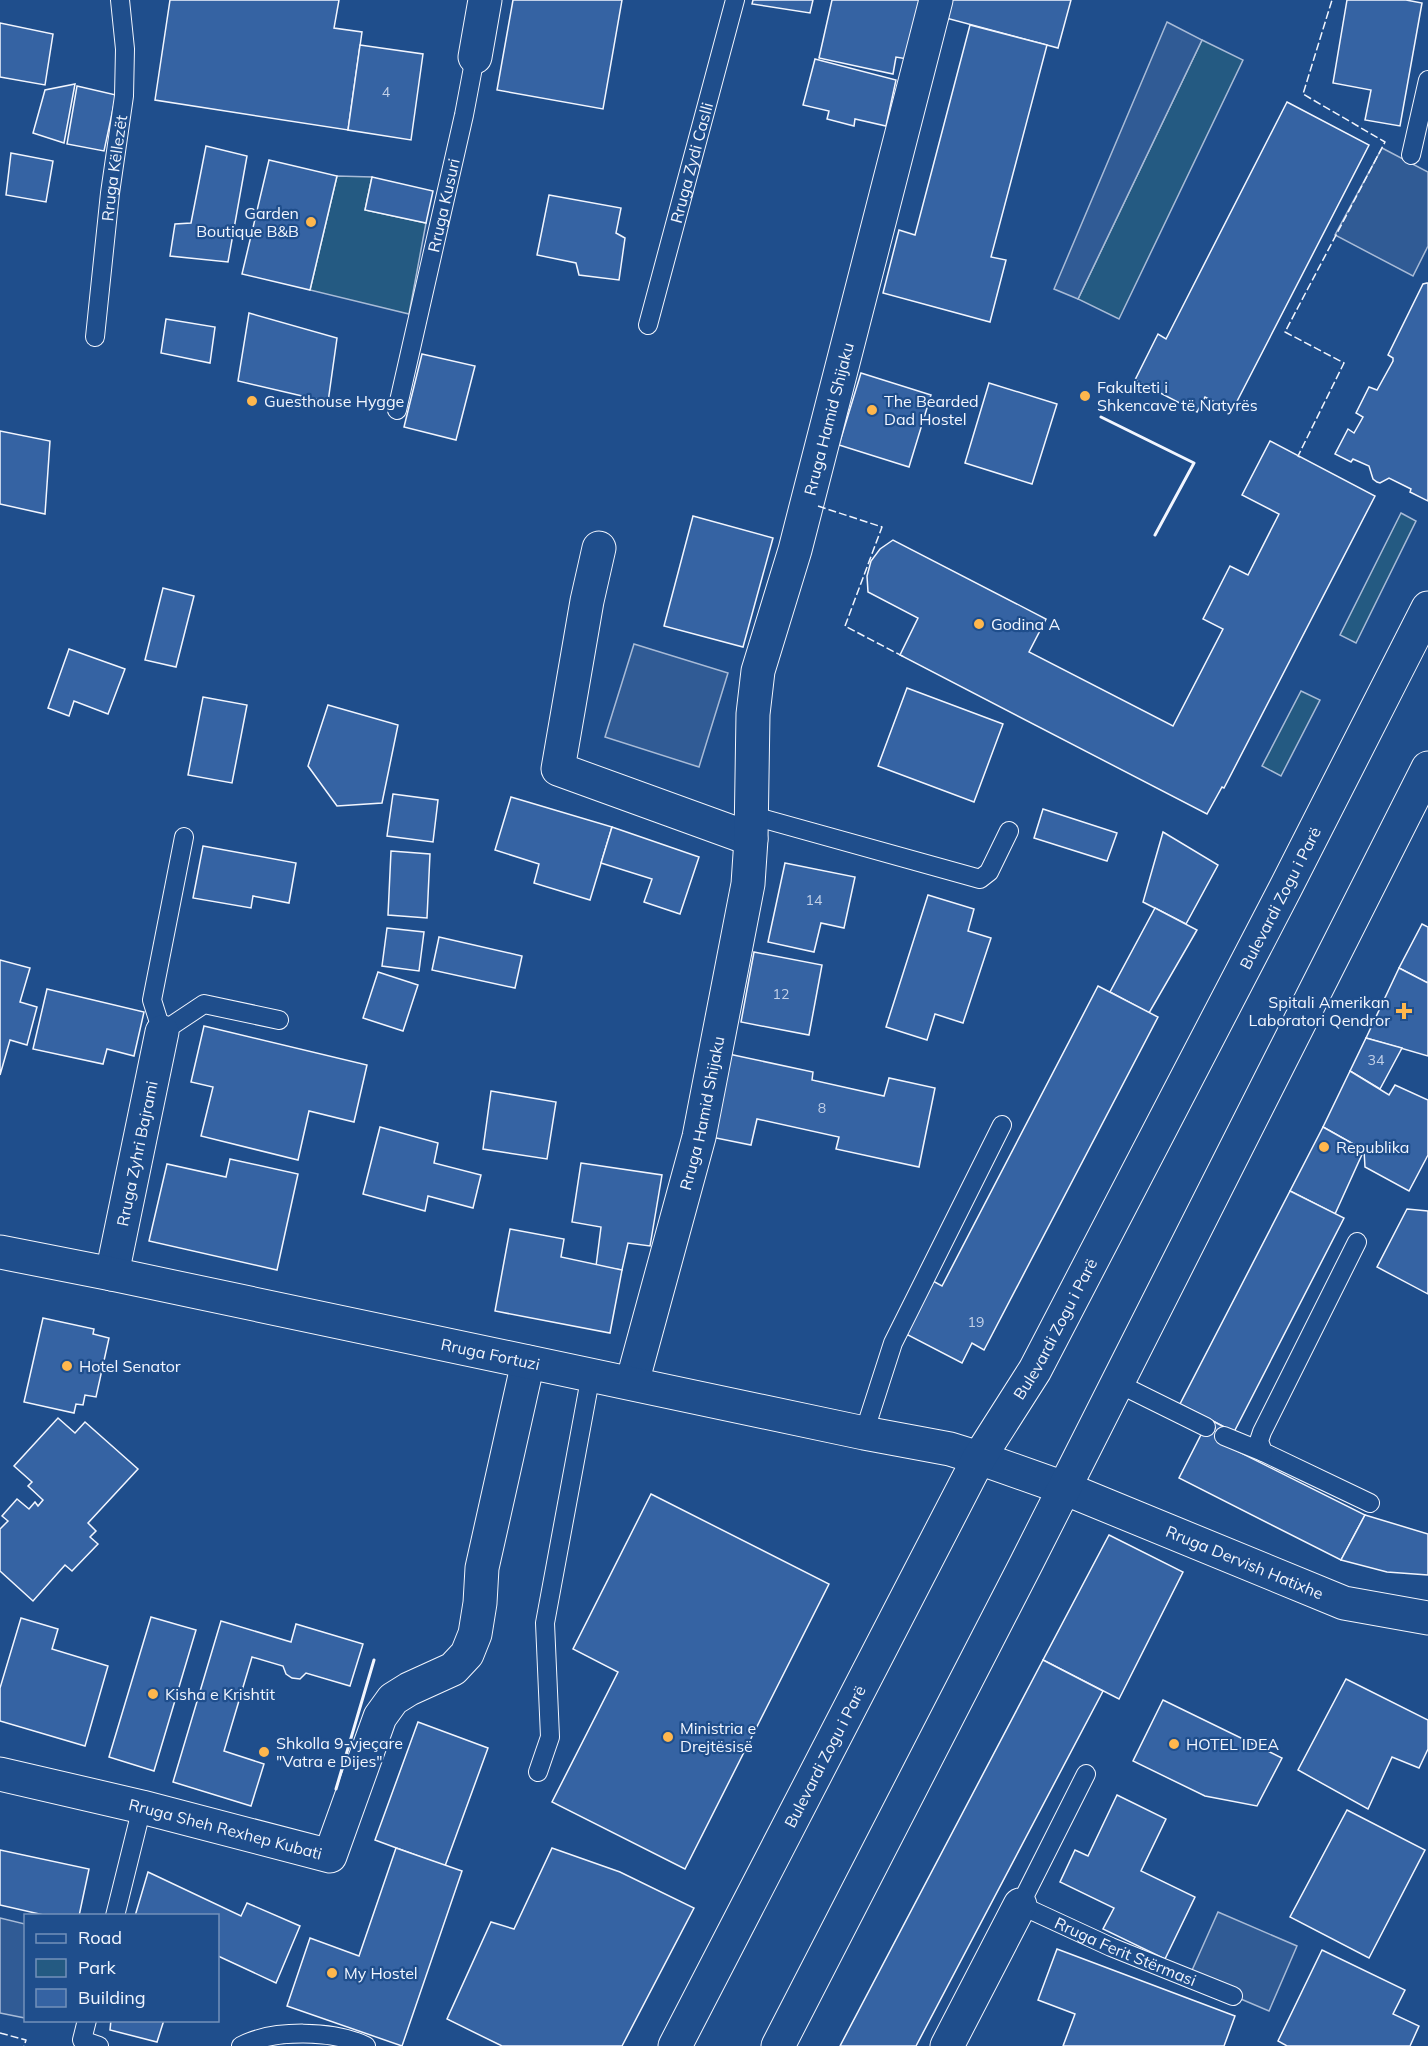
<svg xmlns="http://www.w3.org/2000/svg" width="1428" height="2046" viewBox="0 0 1428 2046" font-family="Mulish,sans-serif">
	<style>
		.green { fill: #245a82; stroke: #a8bbd7; stroke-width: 1.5 }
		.parking { fill: #305b95; stroke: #a8bbd7; stroke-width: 1.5 }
		.building { fill: #3563a3; stroke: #f2f6ff; stroke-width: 1.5 }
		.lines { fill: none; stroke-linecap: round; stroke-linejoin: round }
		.service-casing { stroke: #f2f6ff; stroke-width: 20 }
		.minor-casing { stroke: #f2f6ff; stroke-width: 35 }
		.tertiary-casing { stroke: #f2f6ff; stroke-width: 35 }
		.secondary-casing { stroke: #f2f6ff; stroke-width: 35 }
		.service { stroke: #1f4e8c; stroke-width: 18 }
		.minor { stroke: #1f4e8c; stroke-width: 33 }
		.tertiary { stroke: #1f4e8c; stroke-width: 33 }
		.secondary { stroke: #1f4e8c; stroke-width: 33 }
		.fence { stroke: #f2f6ff; stroke-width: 1.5; stroke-dasharray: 8 3; stroke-linecap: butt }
		.wall { stroke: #f2f6ff; stroke-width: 3 }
		.poi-dot { fill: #ffb74d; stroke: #1f4e8c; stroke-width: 2 }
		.labels { text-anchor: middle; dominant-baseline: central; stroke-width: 4.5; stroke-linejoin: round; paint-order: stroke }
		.number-label { font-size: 14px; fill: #c3d1e8 }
		.street-label { font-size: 16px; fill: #f2f6ff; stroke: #1f4e8c }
		.poi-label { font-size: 16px; fill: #f2f6ff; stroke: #1f4e8c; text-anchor: start }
	</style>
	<rect width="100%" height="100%" fill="#1f4e8c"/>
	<g class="green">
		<polygon points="1202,40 1243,60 1119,319 1078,299"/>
		<polygon points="337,176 372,177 365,210 426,223 409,314 310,290"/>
		<polygon points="1401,513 1416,521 1356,643 1340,635"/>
		<polygon points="1301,691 1320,700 1281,776 1262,766"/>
	</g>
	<g class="parking">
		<polygon points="1167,22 1202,40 1078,299 1054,289"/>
		<polygon points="1382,148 1428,172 1428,246 1413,276 1335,235"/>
		<polygon points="634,644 728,673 699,767 605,737"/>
		<polygon points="1218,1912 1297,1946 1269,2011 1189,1977"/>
		<polygon points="0,1918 25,1924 25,2018 0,2013"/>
	</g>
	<g class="building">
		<polygon points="170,0 339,0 334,28 362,32 348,130 155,100"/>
		<polygon points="513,0 622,0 603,109 497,90"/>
		<polygon points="753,0 813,0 810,13 752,4"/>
		<polygon points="832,0 920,0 907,59 896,57 893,74 819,58"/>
		<polygon points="951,0 1071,0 1058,48 946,18"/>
		<polygon points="1347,0 1406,0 1422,3 1400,126 1365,120 1371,90 1333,83"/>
		<polygon points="0,23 53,34 45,85 0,77"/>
		<polygon points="970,25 1047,45 991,257 1006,260 990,322 883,293 899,230 915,235"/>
		<polygon points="360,45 423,54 411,140 348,130"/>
		<polygon points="815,59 896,80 886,126 855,119 854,126 827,119 829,111 803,105"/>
		<polygon points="75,84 64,143 33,133 45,90"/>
		<polygon points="77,86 116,95 104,151 67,144"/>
		<polygon points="1287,102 1369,145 1232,411 1205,397 1197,412 1135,380 1158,334 1166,339"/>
		<polygon points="206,146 247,156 228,262 170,256 175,224 191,223"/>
		<polygon points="11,153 53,161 46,202 6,195"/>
		<polygon points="269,160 337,176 310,290 242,274"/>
		<polygon points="372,177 433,191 426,223 365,210"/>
		<polygon points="549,195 621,208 616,233 625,238 619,280 579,275 576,263 537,255"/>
		<polygon points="1427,283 1428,283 1428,501 1410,492 1411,489 1389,478 1380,483 1377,482 1373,479 1369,466 1353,459 1351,462 1335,454 1348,429 1354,433 1363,417 1356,413 1369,387 1377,390 1393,361 1393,358 1388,355 1423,284"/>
		<polygon points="249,313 337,338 328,402 238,381"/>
		<polygon points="166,319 215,327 210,363 161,353"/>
		<polygon points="422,354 475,366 456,440 404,427"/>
		<polygon points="861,373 931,395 909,467 839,445"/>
		<polygon points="989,383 1057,404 1032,484 965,463"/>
		<polygon points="0,431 50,441 45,514 0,504"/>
		<polygon points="1270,441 1375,496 1224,788 1222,787 1207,814 900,655 918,618 868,592 867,576 871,561 880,549 893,540 1046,619 1029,652 1173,726 1223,629 1203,619 1230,566 1248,575 1279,514 1242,495"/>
		<polygon points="693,516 773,538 743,647 664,626"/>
		<polygon points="163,588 194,596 176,667 145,660"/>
		<polygon points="69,649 125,669 108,714 74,701 69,716 48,708"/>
		<polygon points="907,688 1003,724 974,802 878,766"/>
		<polygon points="203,697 247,705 232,783 188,775"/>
		<polygon points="328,705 398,725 382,803 337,806 308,766"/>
		<polygon points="393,794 438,800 433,842 387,836"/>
		<polygon points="511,797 612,827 590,900 534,883 539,864 495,850"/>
		<polygon points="1043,809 1117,833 1107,861 1034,838"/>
		<polygon points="612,827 699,857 680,914 644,902 652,879 601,863"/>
		<polygon points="1163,832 1218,865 1186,924 1143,902"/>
		<polygon points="203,846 296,863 289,903 253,896 251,908 193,898"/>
		<polygon points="391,851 430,854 427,918 388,915"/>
		<polygon points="785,863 855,877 844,928 821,923 814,952 768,942"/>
		<polygon points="928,895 974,909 968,931 991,938 963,1023 935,1014 927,1040 886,1027"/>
		<polygon points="1155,908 1197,930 1149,1013 1110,992"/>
		<polygon points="1422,924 1428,927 1428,983 1399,968"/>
		<polygon points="387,928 424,932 419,971 382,966"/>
		<polygon points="439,937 522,956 515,988 432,970"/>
		<polygon points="754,952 822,965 809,1035 741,1022"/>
		<polygon points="0,960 30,968 20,1002 37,1007 27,1045 10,1040 0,1075"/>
		<polygon points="1399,968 1428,983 1428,1056 1366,1038"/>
		<polygon points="378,972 418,985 403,1031 363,1018"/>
		<polygon points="1098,986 1158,1017 984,1350 972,1343 962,1363 906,1334 933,1281 942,1286"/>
		<polygon points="47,989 144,1012 134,1056 107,1049 103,1064 33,1049"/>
		<polygon points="204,1026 367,1065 354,1122 309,1111 298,1160 201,1136 213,1087 191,1082"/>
		<polygon points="1366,1038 1402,1048 1380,1089 1350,1071"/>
		<polygon points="724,1053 813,1072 812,1080 884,1096 889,1078 935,1088 919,1167 836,1149 839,1137 757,1119 751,1145 706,1136"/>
		<polygon points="1350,1071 1389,1095 1395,1085 1428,1100 1428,1155 1409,1191 1365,1167 1364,1150 1323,1127"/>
		<polygon points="491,1091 556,1102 547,1159 483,1149"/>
		<polygon points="380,1127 438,1143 434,1163 481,1175 473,1208 428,1196 425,1211 363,1194"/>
		<polygon points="1323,1127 1364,1150 1335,1214 1290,1191"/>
		<polygon points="230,1159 298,1174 277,1270 149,1241 167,1164 226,1177"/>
		<polygon points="581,1163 662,1175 650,1246 628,1243 622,1270 596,1266 601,1227 572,1222"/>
		<polygon points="1290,1191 1344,1218 1234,1432 1180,1404"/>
		<polygon points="1407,1209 1428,1211 1428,1294 1377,1267"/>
		<polygon points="510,1229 564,1239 561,1257 622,1270 610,1333 495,1311"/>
		<polygon points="43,1318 94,1329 93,1334 109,1338 96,1397 85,1395 83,1405 76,1404 74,1413 24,1402"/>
		<polygon points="58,1418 75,1433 85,1422 138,1469 88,1523 96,1531 90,1537 98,1544 72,1571 65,1565 33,1601 0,1571 0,1529 8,1521 2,1516 17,1499 29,1509 35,1502 38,1506 43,1500 28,1486 32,1482 14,1466"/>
		<polygon points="1209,1419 1228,1429 1221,1443 1365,1515 1341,1560 1179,1478"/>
		<polygon points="651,1494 829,1584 685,1869 552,1802 618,1672 573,1649"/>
		<polygon points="1365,1515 1428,1534 1428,1575 1387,1572 1341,1560"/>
		<polygon points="1109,1535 1183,1572 1119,1699 1043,1660"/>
		<polygon points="151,1617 196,1630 154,1771 109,1757"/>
		<polygon points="21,1618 58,1629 52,1649 108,1666 85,1746 0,1721 0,1688"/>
		<polygon points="221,1621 291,1642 296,1624 363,1644 350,1686 306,1673 300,1679 292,1678 286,1674 283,1666 252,1657 224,1751 264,1764 251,1806 173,1782"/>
		<polygon points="1043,1660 1103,1691 916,2046 840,2046"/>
		<polygon points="1346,1679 1428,1720 1428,1749 1419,1768 1392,1757 1368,1809 1298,1770"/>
		<polygon points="1163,1700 1282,1758 1257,1806 1205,1796 1133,1761"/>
		<polygon points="418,1722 488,1748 445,1866 375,1840"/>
		<polygon points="1117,1795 1166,1819 1141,1871 1195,1897 1165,1959 1103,1929 1114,1908 1060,1882 1075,1850 1088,1856"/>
		<polygon points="1347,1810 1425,1850 1369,1958 1290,1917"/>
		<polygon points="396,1848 462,1871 402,2046 287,2006 310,1938 359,1956"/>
		<polygon points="552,1848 620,1872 694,1908 622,2046 502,2046 447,2019 491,1922 514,1929"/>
		<polygon points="0,1850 89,1869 79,1916 48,1916 0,1905"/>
		<polygon points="148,1872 241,1916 247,1903 300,1926 276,1983 218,1956 218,1916 135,1916"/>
		<polygon points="1057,1949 1235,2016 1224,2046 1063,2046 1075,2014 1038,2000"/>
		<polygon points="1322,1950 1405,1990 1393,2014 1419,2026 1410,2046 1287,2046 1278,2041"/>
		<polygon points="111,2020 164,2020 157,2042 110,2030"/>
	</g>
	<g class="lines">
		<g class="service-casing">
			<g id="service">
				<polyline points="1411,155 1428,80"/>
				<path id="s1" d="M648,325L735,0"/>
				<path id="s2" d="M95,337L110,193L124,96L125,49L120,0"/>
				<path id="s3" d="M397,410L464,115L475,57"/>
				<polyline points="750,815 980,879 989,872 1009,831"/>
				<polyline points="184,837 152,1000 162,1032 204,1004 279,1020"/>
				<polyline points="1357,1242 1262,1432 1259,1441 1263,1452 1370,1503"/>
				<polyline points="1117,1383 1206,1427"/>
				<polyline points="864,1433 893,1343 1002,1125"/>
				<polyline points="1224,1436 1263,1452"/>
				<polyline points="538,1772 550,1737 545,1623 591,1374"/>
				<path id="s4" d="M1086,1774L1020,1905L1111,1947L1233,1996"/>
				<polyline points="115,1916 142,1807"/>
				<polyline points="87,2020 82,2040 99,2046"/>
				<path d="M241,2046C273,2029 334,2030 366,2046"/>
			</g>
		</g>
		<g class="minor-casing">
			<g id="minor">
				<polyline points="475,57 485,0"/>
				<polyline points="599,548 587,601 558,769 751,839"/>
				<path id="s5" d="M112,1274L162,1032"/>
				<path id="s6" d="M632,1383L699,1137L748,884L751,839L753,714L758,671L795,550L936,0"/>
				<path id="s7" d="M0,1774L142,1807L330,1856L380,1717L393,1699L409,1689L453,1669L467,1654L475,1634L480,1603L482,1568L528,1362"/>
				<polyline points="947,2046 1020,1905"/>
			</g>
		</g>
		<g class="tertiary-casing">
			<g id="tertiary">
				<path id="s8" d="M0,1252L112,1274L864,1433L950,1449L979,1458L1064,1488L1344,1603L1428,1618"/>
			</g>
		</g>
		<g class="secondary-casing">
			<g id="secondary">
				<path id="s9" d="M675,2046L979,1458L1035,1370L1285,889L1428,608"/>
				<polyline points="778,2046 1026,1564 1428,768"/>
			</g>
		</g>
		<use href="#service" class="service"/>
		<use href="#minor" class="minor"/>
		<use href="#tertiary" class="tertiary"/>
		<use href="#secondary" class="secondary"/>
		<g class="fence">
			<polyline points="1300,457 1298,456 1344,363 1285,332 1385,142 1303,94 1332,0"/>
			<polyline points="818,506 882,527 845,626 904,657"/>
			<polyline points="0,2033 26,2040 24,2046"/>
		</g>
		<g class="wall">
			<polyline points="1101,417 1194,463 1155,535"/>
			<polyline points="336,1789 374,1660"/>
		</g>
	</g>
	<g class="poi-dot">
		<circle cx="311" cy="222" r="6"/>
		<circle cx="1085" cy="396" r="6"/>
		<circle cx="252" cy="401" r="6"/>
		<circle cx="872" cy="410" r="6"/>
		<circle cx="979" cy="624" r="6"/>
		<path d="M1401 1002h6v6h6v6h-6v6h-6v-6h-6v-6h6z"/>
		<circle cx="1324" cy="1147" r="6"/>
		<circle cx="67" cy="1366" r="6"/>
		<circle cx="153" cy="1694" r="6"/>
		<circle cx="668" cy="1737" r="6"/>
		<circle cx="1174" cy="1744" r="6"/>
		<circle cx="264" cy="1752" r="6"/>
		<circle cx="332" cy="1973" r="6"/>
	</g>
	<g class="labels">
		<g class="number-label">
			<text x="386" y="92">4</text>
			<text x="814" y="900">14</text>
			<text x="781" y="994">12</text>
			<text x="1376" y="1060">34</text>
			<text x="822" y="1108">8</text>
			<text x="976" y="1322">19</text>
		</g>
		<g class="street-label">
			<text stroke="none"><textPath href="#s1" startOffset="168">Rruga Zydi Caslli</textPath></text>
			<text stroke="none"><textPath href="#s2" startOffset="170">Rruga Këllezët</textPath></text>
			<text stroke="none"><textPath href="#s3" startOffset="210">Rruga Kusuri</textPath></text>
			<text stroke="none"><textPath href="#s6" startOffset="988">Rruga Hamid Shijaku</textPath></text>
			<text stroke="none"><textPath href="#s9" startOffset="1298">Bulevardi Zogu i Parë</textPath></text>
			<text stroke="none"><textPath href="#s6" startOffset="279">Rruga Hamid Shijaku</textPath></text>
			<text stroke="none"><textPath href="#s5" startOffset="123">Rruga Zyhri Bajrami</textPath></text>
			<text stroke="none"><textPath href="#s9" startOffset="812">Bulevardi Zogu i Parë</textPath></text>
			<text stroke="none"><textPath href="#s8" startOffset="501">Rruga Fortuzi</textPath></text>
			<text stroke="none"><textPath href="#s8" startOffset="1286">Rruga Dervish Hatixhe</textPath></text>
			<text stroke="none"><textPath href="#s9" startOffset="326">Bulevardi Zogu i Parë</textPath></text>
			<text stroke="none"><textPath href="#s7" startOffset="232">Rruga Sheh Rexhep Kubati</textPath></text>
			<text stroke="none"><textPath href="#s4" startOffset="262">Rruga Ferit Stërmasi</textPath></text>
		</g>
		<g class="poi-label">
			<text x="299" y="213" text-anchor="end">Garden<tspan x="299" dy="18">Boutique B&amp;B</tspan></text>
			<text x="1097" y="387">Fakulteti i<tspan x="1097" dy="18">Shkencave të Natyrës</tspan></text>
			<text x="264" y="401">Guesthouse Hygge</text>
			<text x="884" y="401">The Bearded<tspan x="884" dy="18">Dad Hostel</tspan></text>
			<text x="991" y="624">Godina A</text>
			<text x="1390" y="1002" text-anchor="end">Spitali Amerikan<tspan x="1390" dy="18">Laboratori Qendror</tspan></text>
			<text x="1336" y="1147">Republika</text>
			<text x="79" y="1366">Hotel Senator</text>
			<text x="165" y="1694">Kisha e Krishtit</text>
			<text x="680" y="1728">Ministria e<tspan x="680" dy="18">Drejtësisë</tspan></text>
			<text x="276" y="1743">Shkolla 9-vjeçare<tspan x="276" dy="18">"Vatra e Dijes"</tspan></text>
			<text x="1186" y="1744">HOTEL IDEA</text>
			<text x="344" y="1973">My Hostel</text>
		</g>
	</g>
	<rect x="24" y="1914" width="195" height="108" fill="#1f4e8c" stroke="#7391ba" stroke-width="1.5"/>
	<rect x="36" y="1934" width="30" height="9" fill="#1f4e8c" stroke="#7391ba" stroke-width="1.5"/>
	<text x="78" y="1944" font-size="18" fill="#f2f6ff">Road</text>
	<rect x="36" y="1959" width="30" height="18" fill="#245a82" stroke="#7391ba" stroke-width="1.5"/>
	<text x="78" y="1974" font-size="18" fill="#f2f6ff">Park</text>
	<rect x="36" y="1989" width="30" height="18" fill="#3563a3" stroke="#7391ba" stroke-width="1.5"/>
	<text x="78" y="2004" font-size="18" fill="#f2f6ff">Building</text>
</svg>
